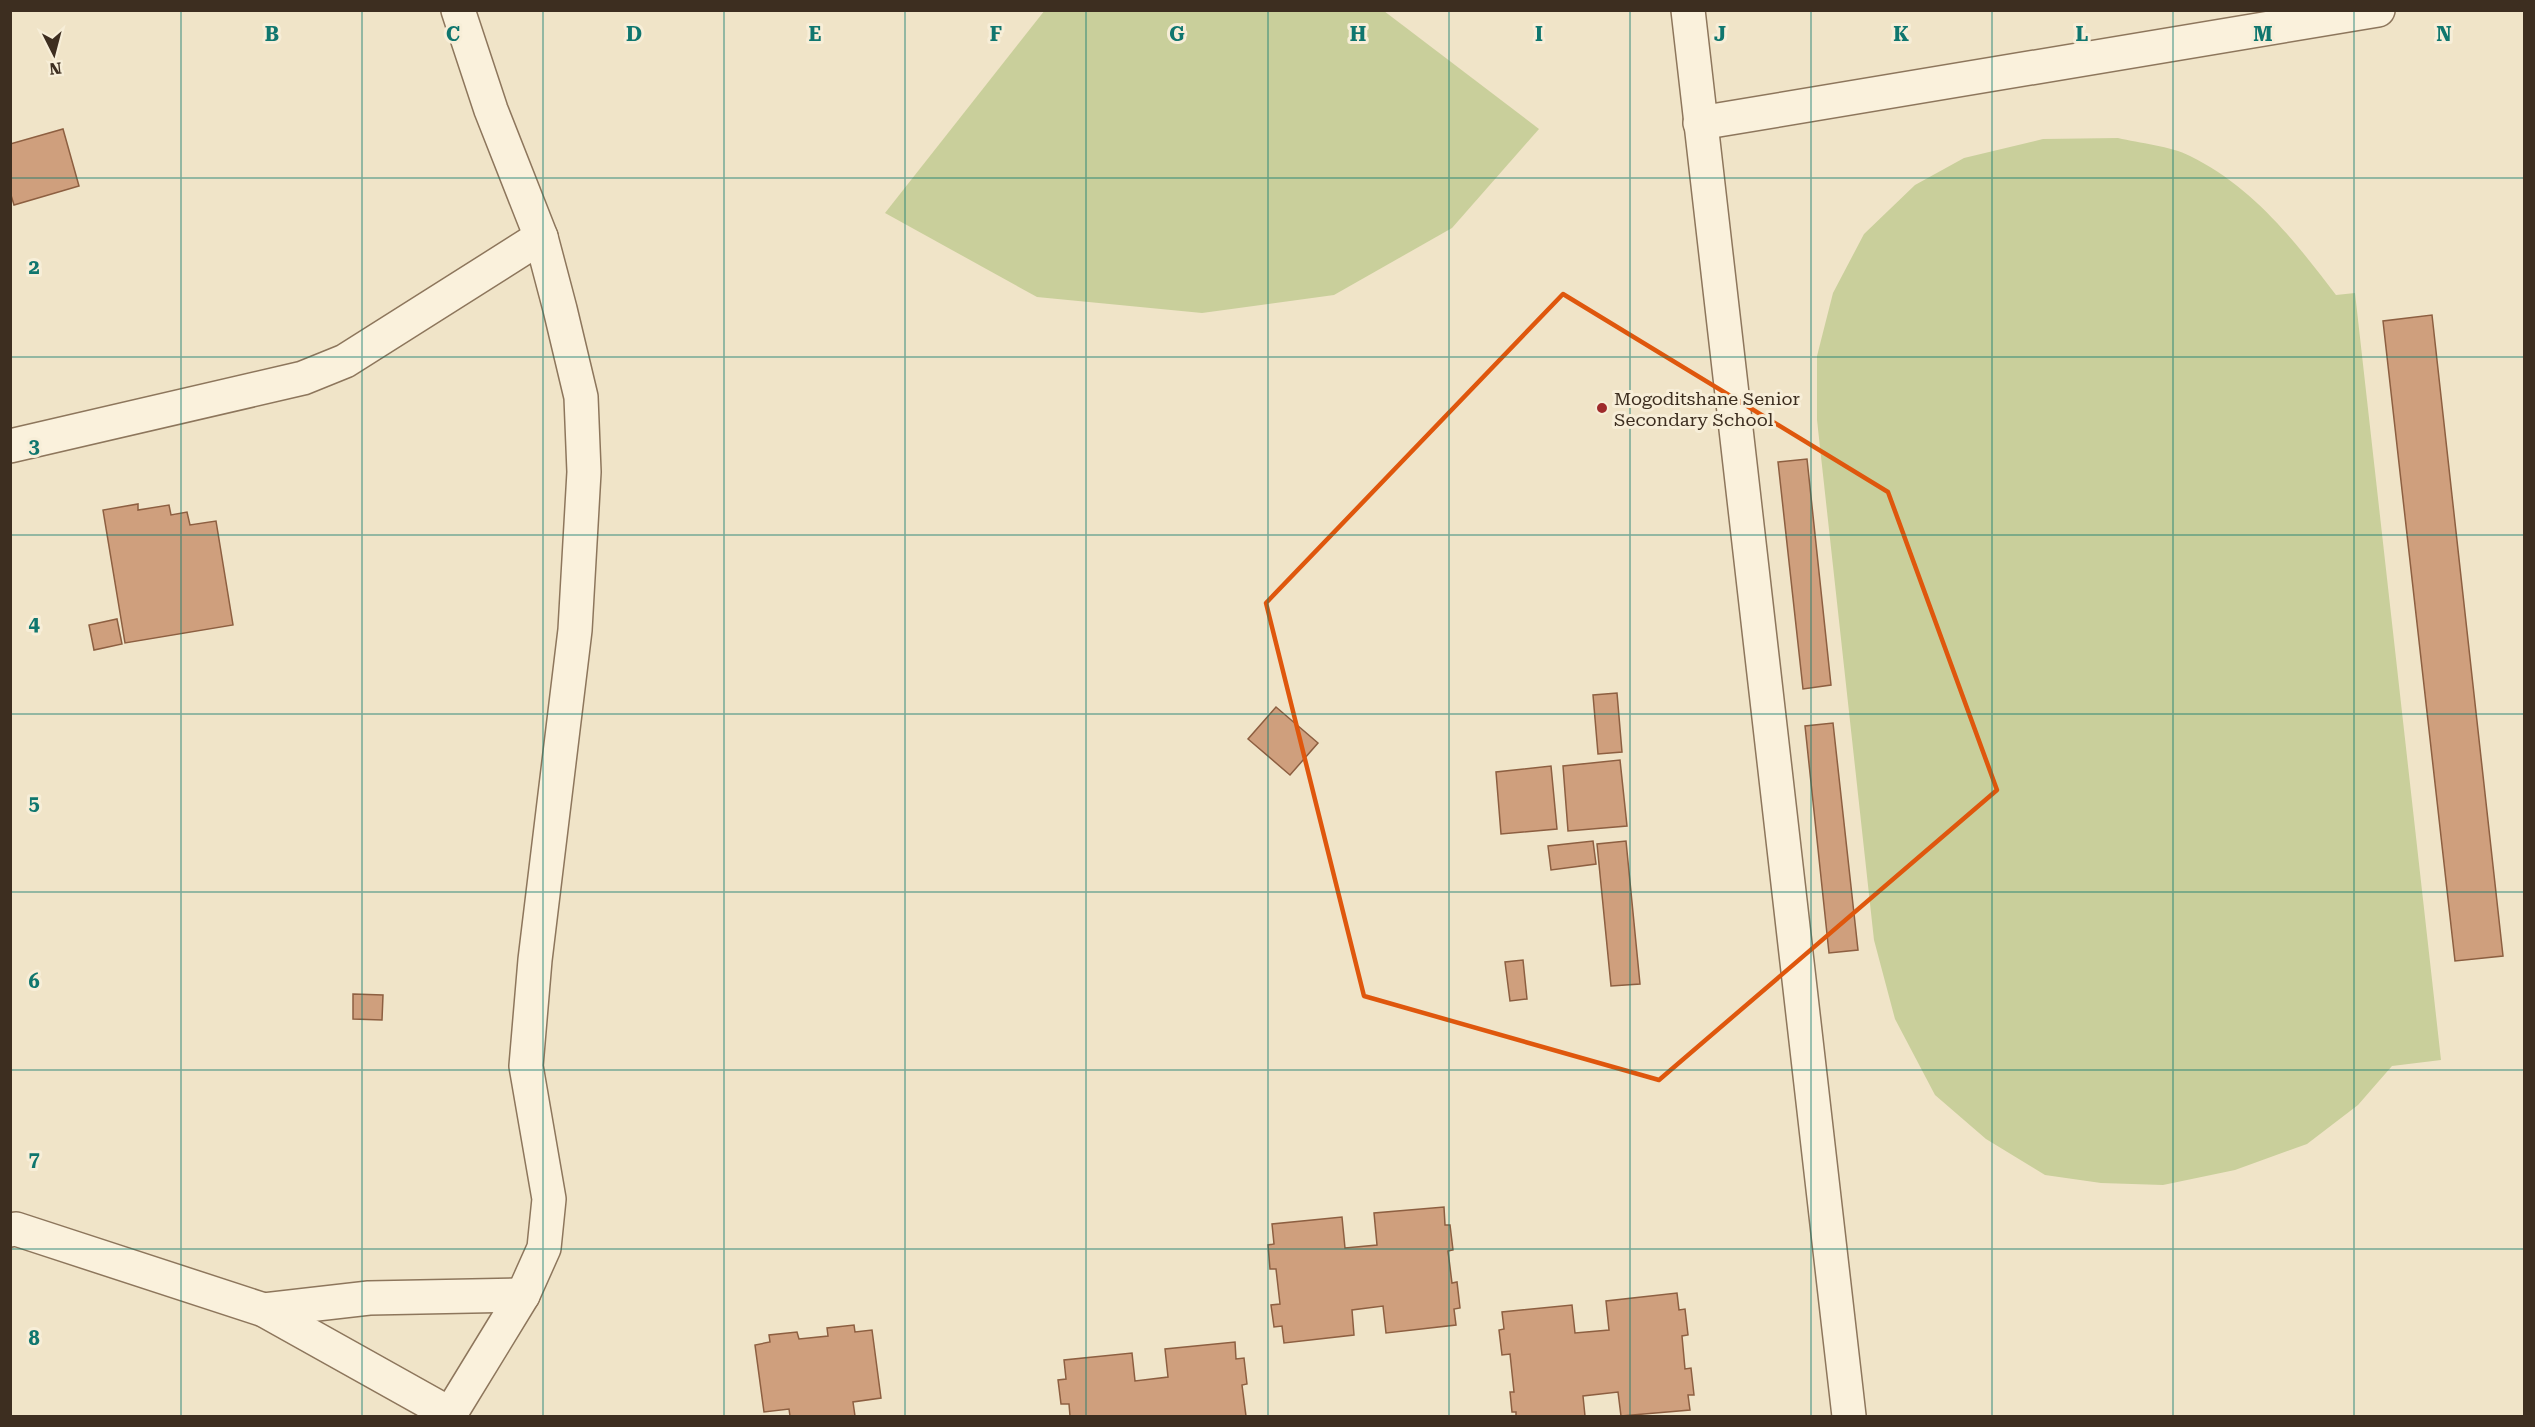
<svg xmlns="http://www.w3.org/2000/svg" width="2535" height="1427" viewBox="0 0 2535 1427" font-family="'Roboto Serif',serif">
	<style>
		.green { fill: #c9cf9b }
		.building { fill: #cf9f7d; stroke: #8d5f41; stroke-width: 1.5 }
		.lines { fill: none; stroke-linecap: round; stroke-linejoin: round }
		.minor-casing { stroke: #8d765c; stroke-width: 36 }
		.minor { stroke: #faf1dc; stroke-width: 33 }
		.marked { fill: none; stroke: #df570d; stroke-width: 4.5; stroke-linejoin: round }
		.grid { fill: none; stroke: #0f766e; stroke-width: 1.5; stroke-opacity: 0.55 }
		.poi-dot { fill: #9e2a2b; stroke: #f7eed8; stroke-width: 2 }
		.labels { text-anchor: middle; dominant-baseline: central; stroke-width: 6; stroke-linejoin: round; paint-order: stroke }
		.poi-label { font-size: 18px; fill: #3d2e20; stroke: #f7eed8; text-anchor: start }
		.grid-label { font-size: 20px; text-anchor: middle; font-weight: bold; fill: #0f766e; stroke: #f7eed8; stroke-width: 6; stroke-linejoin: round; paint-order: stroke }
	</style>
	<rect width="100%" height="100%" fill="#f0e4c8"/>
	<g class="green">
		<polygon points="1045,10 1384,11 1539,129 1452,228 1334,295 1202,313 1037,297 885,213"/>
		<path d="M2118,138C2139,143 2171,146 2190,156C2253,187 2294,240 2336,295L2355,293L2441,1060L2392,1066L2358,1105L2307,1144L2235,1170L2163,1185L2101,1183L2045,1175L1986,1139L1935,1095L1895,1019L1874,940L1817,420V356L1833,293L1864,234L1915,185L1964,158L2043,139Z"/>
	</g>
	<g class="building">
		<polygon points="63,129 79,186 14,205 10,192 10,144"/>
		<polygon points="2432,315 2503,956 2455,961 2383,321"/>
		<polygon points="1807,459 1831,685 1803,689 1778,462"/>
		<polygon points="138,504 138,510 169,505 171,515 187,512 190,525 216,521 233,625 125,643 103,510"/>
		<polygon points="117,619 122,644 94,650 89,625"/>
		<polygon points="1617,693 1622,752 1598,754 1593,695"/>
		<polygon points="1276,707 1318,743 1290,775 1248,739"/>
		<polygon points="1833,723 1858,950 1829,953 1805,726"/>
		<polygon points="1620,760 1627,826 1568,831 1563,766"/>
		<polygon points="1551,766 1557,829 1501,834 1496,772"/>
		<polygon points="1593,841 1596,864 1551,870 1548,846"/>
		<polygon points="1626,841 1640,984 1611,986 1597,844"/>
		<polygon points="1523,960 1527,999 1510,1001 1505,962"/>
		<polygon points="353,994 383,995 382,1020 353,1019"/>
		<polygon points="1444,1207 1445,1225 1450,1225 1453,1250 1448,1251 1452,1283 1457,1282 1460,1308 1454,1309 1456,1325 1386,1333 1383,1306 1352,1310 1354,1335 1284,1343 1282,1326 1274,1327 1271,1305 1280,1304 1276,1269 1270,1269 1268,1245 1274,1244 1272,1224 1342,1217 1345,1248 1377,1245 1374,1213"/>
		<polygon points="1677,1293 1679,1310 1685,1309 1688,1335 1682,1336 1685,1369 1691,1368 1694,1395 1688,1395 1690,1410 1621,1416 1618,1392 1583,1396 1585,1416 1516,1416 1516,1412 1512,1412 1510,1392 1514,1392 1510,1354 1502,1355 1499,1330 1504,1329 1502,1312 1572,1305 1575,1333 1609,1330 1606,1301"/>
		<polygon points="854,1325 855,1332 872,1330 881,1398 853,1402 855,1416 790,1416 789,1409 764,1412 755,1345 770,1342 769,1335 797,1332 799,1339 828,1336 827,1328"/>
		<polygon points="1235,1342 1236,1359 1244,1358 1247,1384 1242,1385 1246,1416 1070,1416 1069,1404 1061,1404 1058,1380 1066,1379 1064,1360 1132,1353 1135,1381 1168,1377 1165,1349"/>
	</g>
	<g class="lines">
		<g class="minor-casing">
			<g id="minor">
				<polyline points="1688,10 1849,1416"/>
				<polyline points="1700,123 2378,10"/>
				<polyline points="10,446 303,378 345,361 541,237"/>
				<polyline points="10,1230 16,1229 264,1310 450,1414"/>
				<polyline points="264,1310 369,1298 523,1295"/>
				<polyline points="449,1416 523,1295 544,1248 549,1199 526,1066 535,960 575,630 584,472 581,397 560,309 541,237 491,110 458,10"/>
			</g>
		</g>
		<use href="#minor" class="minor"/>
	</g>
	<path class="marked" d="M1563,294L1888,492L1997,790L1659,1080L1364,996L1266,603Z"/>
	<path class="grid" d="M181,10V1416M362,10V1416M543,10V1416M724,10V1416M905,10V1416M1086,10V1416M1268,10V1416M1449,10V1416M1630,10V1416M1811,10V1416M1992,10V1416M2173,10V1416M2354,10V1416M10,178H2524M10,357H2524M10,535H2524M10,714H2524M10,892H2524M10,1070H2524M10,1249H2524"/>
	<circle class="poi-dot" cx="1602" cy="408" r="6"/>
	<g class="labels">
		<g class="poi-label">
			<text x="1614" y="398">Mogoditshane Senior<tspan x="1614" dy="21">Secondary School</tspan></text>
		</g>
	</g>
	<g class="grid-label">
		<text x="272" y="41">B</text>
		<text x="453" y="41">C</text>
		<text x="634" y="41">D</text>
		<text x="815" y="41">E</text>
		<text x="996" y="41">F</text>
		<text x="1177" y="41">G</text>
		<text x="1358" y="41">H</text>
		<text x="1539" y="41">I</text>
		<text x="1720" y="41">J</text>
		<text x="1901" y="41">K</text>
		<text x="2082" y="41">L</text>
		<text x="2263" y="41">M</text>
		<text x="2444" y="41">N</text>
		<text x="34" y="274">2</text>
		<text x="34" y="453">3</text>
		<text x="34" y="631">4</text>
		<text x="34" y="810">5</text>
		<text x="34" y="988">6</text>
		<text x="34" y="1166">7</text>
		<text x="34" y="1345">8</text>
	</g>
	<rect width="2535" height="1427" fill="none" stroke="#3d2e20" stroke-width="24"/>
	<g transform="translate(54 54) rotate(174)" stroke="#f7eed8" stroke-width="4.5" paint-order="stroke">
	<path d="M0-4.5L10 22L0 15L-10 22Z" fill="#3d2e20"/>
	<text y="-9" font-size="16" font-weight="bold" text-anchor="middle" fill="#3d2e20">N</text>
	</g>
</svg>
